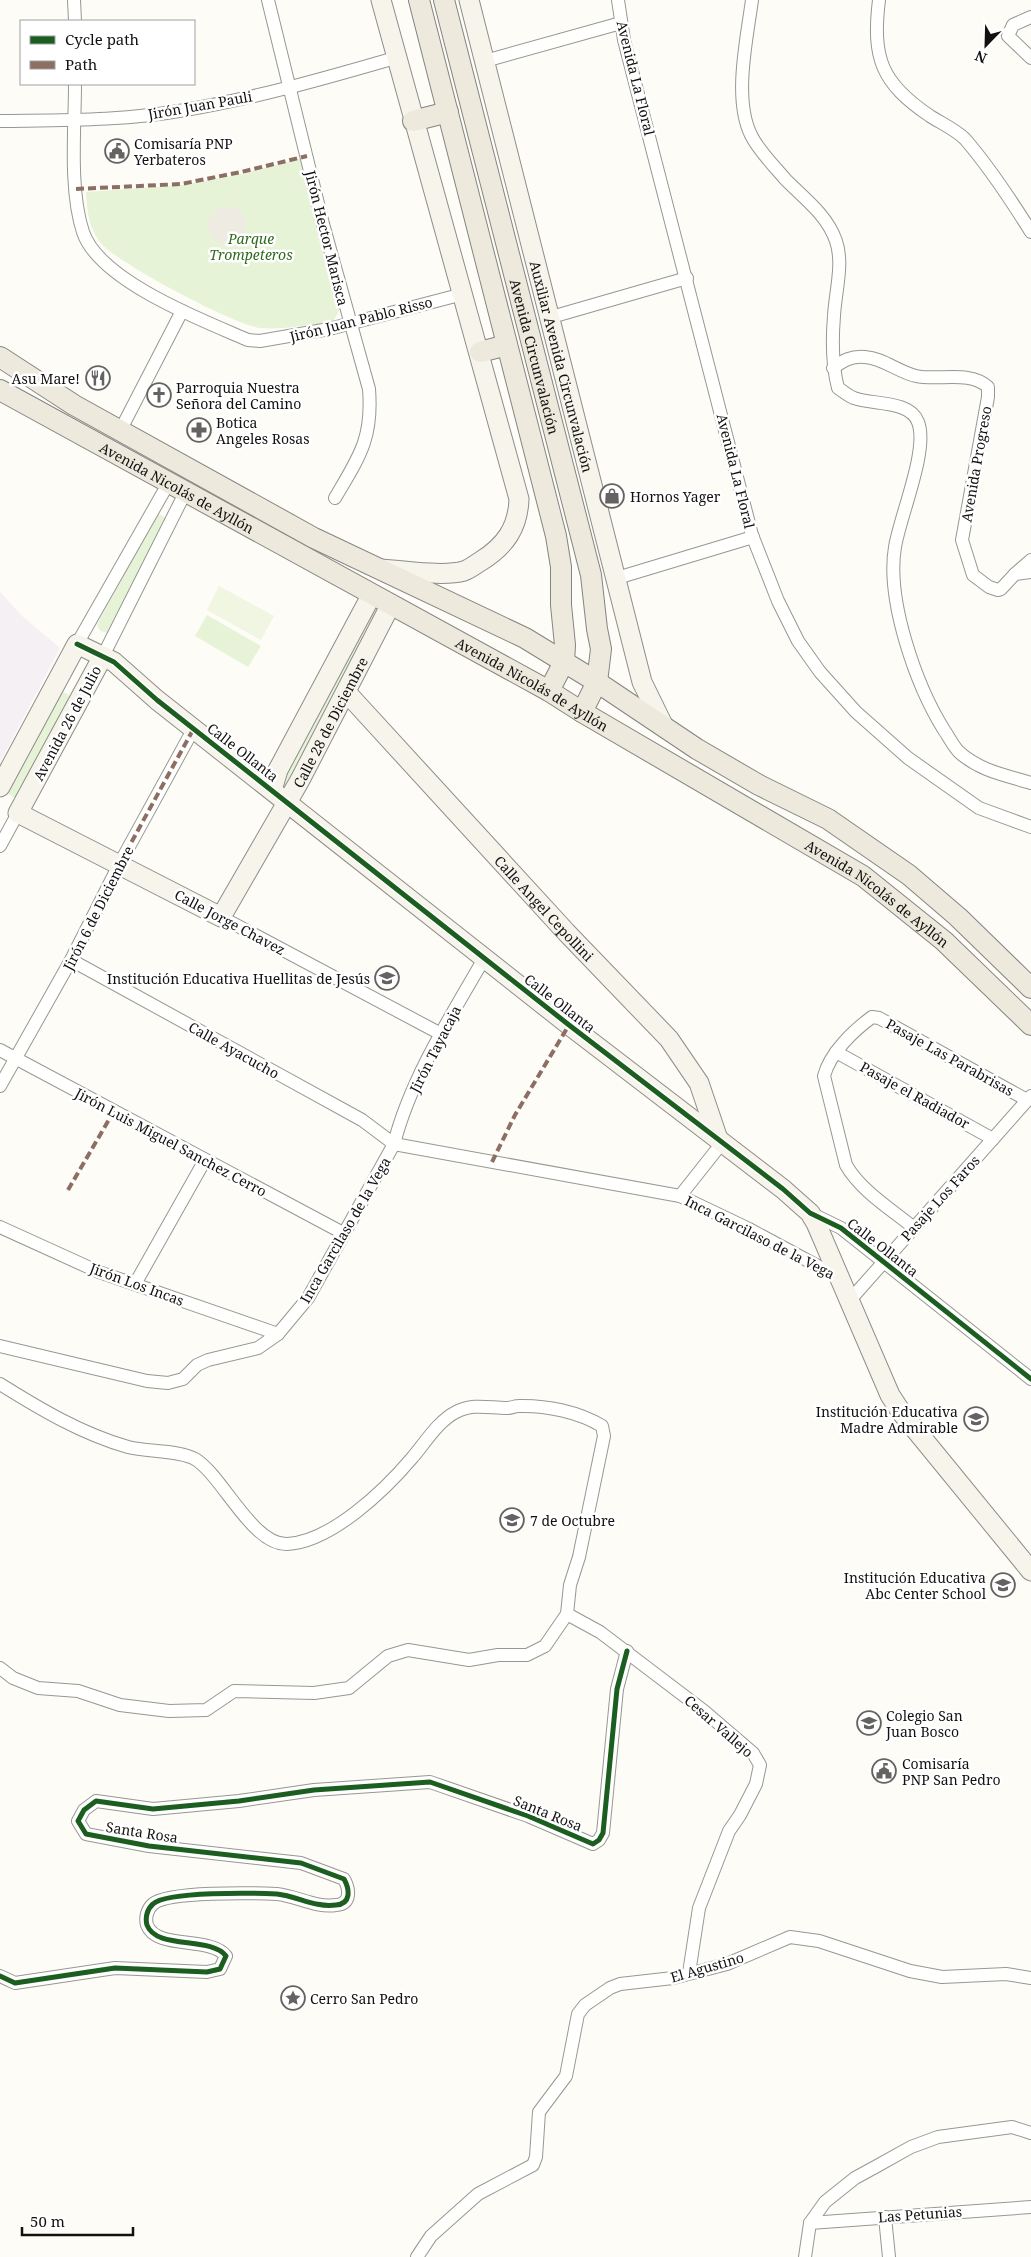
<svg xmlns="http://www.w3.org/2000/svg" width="1031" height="2257" viewBox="0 0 1031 2257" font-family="'Noto Serif',serif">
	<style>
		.industrial { fill: #f5f0f3 }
		.green { fill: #e7f3d7 }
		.pitch { fill: #f0f6e1 }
		.plaza { fill: #edebe2 }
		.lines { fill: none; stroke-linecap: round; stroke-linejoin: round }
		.street-casing { stroke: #979795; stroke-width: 14 }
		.secondary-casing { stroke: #8e8d8b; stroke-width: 21 }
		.primary-casing { stroke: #858482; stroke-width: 22 }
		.street { stroke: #fffffe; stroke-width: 12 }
		.secondary { stroke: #f6f4eb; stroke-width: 19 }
		.primary { stroke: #ede9dc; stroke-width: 20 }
		.quiet { stroke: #8d6e63; stroke-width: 4; stroke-dasharray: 8 4; stroke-linecap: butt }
		.cycleway-casing { stroke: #fff; stroke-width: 8 }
		.cycleway { stroke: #1b5e20; stroke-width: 5 }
		.labels { text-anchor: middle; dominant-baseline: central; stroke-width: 5; stroke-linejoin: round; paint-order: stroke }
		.street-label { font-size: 14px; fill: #111; stroke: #fff }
		.poi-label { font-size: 14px; fill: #111; stroke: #fff; text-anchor: start }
		.park-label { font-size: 14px; font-style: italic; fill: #2f6b1f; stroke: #fff }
	</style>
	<rect width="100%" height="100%" fill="#fdfcf7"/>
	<polygon class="industrial" points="0,592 22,616 60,648 0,762"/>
	<g class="green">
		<path d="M306,157L341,307L333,322C310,324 284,330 261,328C238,327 113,261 100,242C88,226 87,210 86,192L182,185L242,174Z"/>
		<polygon points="157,513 168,519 108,633 100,631 97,625"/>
		<polygon points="376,605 386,611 289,788 281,785 278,781"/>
		<polygon points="207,615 261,646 248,667 195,636"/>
		<polygon points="60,690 70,696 15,798 3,791"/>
	</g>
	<polygon class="pitch" points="219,586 274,616 261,640 207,610"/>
	<circle class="plaza" cx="227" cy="226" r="19"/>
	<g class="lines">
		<g class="street-casing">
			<g id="street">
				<polyline points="74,0 75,21"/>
				<path d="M268,0L323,224L369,389C373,439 359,457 335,498"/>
				<polyline points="618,0 624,40 752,535 778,601 798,641 820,672 856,712 908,758 979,808 1031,827"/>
				<path d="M752,0C747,38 733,99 751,135C758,150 775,167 786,180C805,199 827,215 836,241C844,264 835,293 834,316C832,340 832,365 838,388C843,391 848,396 854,398C872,405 910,400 918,422C929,449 900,516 895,547C886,600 916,685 944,730C949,737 953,746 959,752C980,771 1005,775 1031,783"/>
				<path d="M879,0C872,58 881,83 930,116C941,123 956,130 965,139C990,168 1011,200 1031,232"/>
				<polyline points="1031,17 1013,25 1008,36 1031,58"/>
				<polyline points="485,61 621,23"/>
				<path d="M75,84C75,128 69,190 83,232C99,281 204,321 248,340L260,341L329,329L463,294"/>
				<path d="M0,121C62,120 124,121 185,110C256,98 326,78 395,58"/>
				<polyline points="548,318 687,278"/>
				<path d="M833,368C844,360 851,356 865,357C883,358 898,372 916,376C938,381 970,370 988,387V397L962,540L973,575L989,587L998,590L1001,589L1015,574L1031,572"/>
				<polyline points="120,431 182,311"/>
				<polyline points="1015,574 1031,560"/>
				<polyline points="617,578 753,537"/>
				<polyline points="77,644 168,484"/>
				<polyline points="103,656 185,493"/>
				<polyline points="0,846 18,813"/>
				<polyline points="221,917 441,1034"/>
				<path d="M71,960L362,1120L394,1144C410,1080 452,1014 485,957"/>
				<polyline points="0,1050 343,1233"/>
				<polyline points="836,1052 993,1139"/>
				<polyline points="0,1086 71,960 120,863 194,728"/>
				<polyline points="680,1196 722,1143"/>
				<polyline points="810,1213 841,1228 1031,1379"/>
				<polyline points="0,1227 99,1272 278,1334"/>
				<path d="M914,1228C891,1209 861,1191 846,1165L824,1076C830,1053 853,1031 872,1017L879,1018L1027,1100"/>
				<polyline points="135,1284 205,1160"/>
				<polyline points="850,1300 1031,1096"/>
				<polyline points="0,1346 147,1381 168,1383 183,1379 197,1365 208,1360 258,1348 278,1334 308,1298 394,1144 680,1196 749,1229 840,1278"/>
				<path d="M0,1384C40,1409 82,1434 128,1447C147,1452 179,1450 195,1459C222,1475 252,1545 287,1544C331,1542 385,1490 412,1458C425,1443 438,1421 456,1412C473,1403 489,1408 507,1408C511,1408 515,1406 518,1406C546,1405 579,1412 602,1426L604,1436L579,1557L570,1585L567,1614L545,1646L527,1655H498L469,1660L408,1650L388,1656L349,1688L314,1693L234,1691L206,1710L169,1711L120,1705L78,1691L38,1688L13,1678L0,1668"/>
				<polyline points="567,1614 600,1632 704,1711 753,1753 760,1765 756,1784 740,1815 729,1831 699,1908 689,1973"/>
				<path d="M0,1976L15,1983L115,1968L207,1972L220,1969L226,1956C211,1936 156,1950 147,1925C145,1918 147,1909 153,1904C167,1891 255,1893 277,1894C297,1896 315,1908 336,1905C351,1904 350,1890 344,1879L301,1863L149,1846L86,1834L78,1821L84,1810L96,1801L153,1809L239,1801L314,1790L430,1782L528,1816L593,1844L599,1840L603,1833L617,1689L627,1651"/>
				<polyline points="885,2217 889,2257"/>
				<polyline points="810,2223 1031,2207"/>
				<polyline points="417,2257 431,2236 478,2194 533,2165 536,2157 539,2112 566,2076 578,2014 585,2005 610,1988 620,1984 673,1978 727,1964 790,1937 819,1941 910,1971 942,1977 1006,1974 1031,1978"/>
				<polyline points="805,2257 810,2223 825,2202 855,2178 877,2166 911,2147 938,2137 1012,2127 1031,2133"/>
			</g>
		</g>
		<g class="secondary-casing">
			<g id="secondary">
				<path id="s1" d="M469,0L642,682L664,727"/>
				<path d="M380,569C404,570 442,577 464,571C470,569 476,564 481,561C505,546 518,528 519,499L381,0"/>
				<path id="s2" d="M103,656L18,813L221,917L300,780L391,604"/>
				<path id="s3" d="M347,693L566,932L669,1039L699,1083L718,1139"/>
				<polyline points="0,787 77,644 114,662 157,700 569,1025 783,1189 810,1213 816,1223 890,1395 901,1412 1031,1571"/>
				<polyline points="272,790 278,770 372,594"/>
			</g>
		</g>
		<g class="primary-casing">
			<g id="primary">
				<polyline points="419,0 556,536 561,567 561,605 565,645 564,662 549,691"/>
				<path id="s4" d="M444,0L591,575L597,629L601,649L597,682L582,712"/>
				<polyline points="413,121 448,112"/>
				<polyline points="480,352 507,345"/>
				<polyline points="0,357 74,405 314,538 525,638 597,682 697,749 759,785 828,819 909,875 958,917 1031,988"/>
				<path id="s5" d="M0,390L549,691L582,712L863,876L944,941L1031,1025"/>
			</g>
		</g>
		<use href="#street" class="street"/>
		<use href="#secondary" class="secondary"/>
		<use href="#primary" class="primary"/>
		<g class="quiet">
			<polyline points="76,189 181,184 241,172 307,156"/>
			<polyline points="120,863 194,728"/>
			<polyline points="492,1162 515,1115 569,1025"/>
			<polyline points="68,1190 114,1111"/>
		</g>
		<g class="cycleway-casing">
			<g id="cycleway">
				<polyline points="77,644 114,662 157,700 569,1025 783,1189 810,1213 841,1228 1031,1379"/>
				<path d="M0,1976L15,1983L115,1968L207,1972L220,1969L226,1956C211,1936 156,1950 147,1925C145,1918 147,1909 153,1904C167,1891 255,1893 277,1894C297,1896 315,1908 336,1905C351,1904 350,1890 344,1879L301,1863L149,1846L86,1834L78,1821L84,1810L96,1801L153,1809L239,1801L314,1790L430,1782L528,1816L593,1844L599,1840L603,1833L617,1689L627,1651"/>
			</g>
		</g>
		<use href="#cycleway" class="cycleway"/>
	</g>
	<defs>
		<g id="civic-ring" transform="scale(1.25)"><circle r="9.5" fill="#fff" stroke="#646362" stroke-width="1.5"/><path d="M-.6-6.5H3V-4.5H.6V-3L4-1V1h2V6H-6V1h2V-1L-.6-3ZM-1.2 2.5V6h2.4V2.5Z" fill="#646362"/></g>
		<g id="restaurant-ring" transform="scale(1.25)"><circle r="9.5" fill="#fff" stroke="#646362" stroke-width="1.5"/><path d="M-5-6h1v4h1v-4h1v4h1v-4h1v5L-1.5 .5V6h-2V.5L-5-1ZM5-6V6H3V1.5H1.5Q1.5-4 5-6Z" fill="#646362"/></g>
		<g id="church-ring" transform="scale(1.25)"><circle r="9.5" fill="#fff" stroke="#646362" stroke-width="1.5"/><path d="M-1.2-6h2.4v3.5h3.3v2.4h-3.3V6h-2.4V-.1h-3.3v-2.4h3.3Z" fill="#646362"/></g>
		<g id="pharmacy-ring" transform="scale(1.25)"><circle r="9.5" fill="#fff" stroke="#646362" stroke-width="1.5"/><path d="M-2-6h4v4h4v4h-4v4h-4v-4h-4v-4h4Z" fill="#646362"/></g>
		<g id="shop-ring" transform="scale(1.25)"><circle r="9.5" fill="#fff" stroke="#646362" stroke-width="1.5"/><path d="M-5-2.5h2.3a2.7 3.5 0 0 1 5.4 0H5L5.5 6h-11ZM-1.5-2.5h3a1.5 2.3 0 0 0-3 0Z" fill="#646362"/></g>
		<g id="school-ring" transform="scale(1.25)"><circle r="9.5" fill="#fff" stroke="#646362" stroke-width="1.5"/><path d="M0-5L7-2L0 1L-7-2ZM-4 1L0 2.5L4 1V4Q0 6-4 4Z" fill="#646362"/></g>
		<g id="sight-ring" transform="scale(1.25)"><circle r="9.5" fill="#fff" stroke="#646362" stroke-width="1.5"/><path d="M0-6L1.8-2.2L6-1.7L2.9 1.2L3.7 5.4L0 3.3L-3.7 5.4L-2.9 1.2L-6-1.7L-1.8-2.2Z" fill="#646362"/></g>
	</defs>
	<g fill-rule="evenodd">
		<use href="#civic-ring" x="117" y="151"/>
		<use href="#restaurant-ring" x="98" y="378"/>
		<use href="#church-ring" x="159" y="395"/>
		<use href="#pharmacy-ring" x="199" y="430"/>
		<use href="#shop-ring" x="612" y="496"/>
		<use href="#school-ring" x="387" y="978"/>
		<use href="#school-ring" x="976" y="1419"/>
		<use href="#school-ring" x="512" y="1520"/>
		<use href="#school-ring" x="1003" y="1585"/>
		<use href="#school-ring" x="869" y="1723"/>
		<use href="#civic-ring" x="884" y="1771"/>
		<use href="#sight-ring" x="293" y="1998"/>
	</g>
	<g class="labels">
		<g class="street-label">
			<text transform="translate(636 78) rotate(76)">Avenida La Floral</text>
			<text transform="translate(200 105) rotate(-10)">Jirón Juan Pauli</text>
			<text transform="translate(327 238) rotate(76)">Jirón Hector Marisca</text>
			<text transform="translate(361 319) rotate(-14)">Jirón Juan Pablo Risso</text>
			<text stroke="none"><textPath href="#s4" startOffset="368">Avenida Circunvalación</textPath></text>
			<text stroke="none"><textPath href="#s1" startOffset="378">Auxiliar Avenida Circunvalación</textPath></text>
			<text transform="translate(976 464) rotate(-80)">Avenida Progreso</text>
			<text transform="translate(736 471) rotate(76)">Avenida La Floral</text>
			<text stroke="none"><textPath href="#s5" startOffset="202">Avenida Nicolás de Ayllón</textPath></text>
			<text stroke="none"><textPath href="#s5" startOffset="608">Avenida Nicolás de Ayllón</textPath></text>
			<text stroke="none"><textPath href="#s2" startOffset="630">Calle 28 de Diciembre</textPath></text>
			<text transform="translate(67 723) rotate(-62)">Avenida 26 de Julio</text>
			<text transform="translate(243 752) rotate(38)">Calle Ollanta</text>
			<text stroke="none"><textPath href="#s5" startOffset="1012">Avenida Nicolás de Ayllón</textPath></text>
			<text transform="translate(98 908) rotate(-63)">Jirón 6 de Diciembre</text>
			<text stroke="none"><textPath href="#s3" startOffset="292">Calle Angel Cepollini</textPath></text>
			<text transform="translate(230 922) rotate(28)">Calle Jorge Chavez</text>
			<text transform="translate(560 1003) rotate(38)">Calle Ollanta</text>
			<text transform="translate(435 1049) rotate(-63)">Jirón Tayacaja</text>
			<text transform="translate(234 1050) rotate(29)">Calle Ayacucho</text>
			<text transform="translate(950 1057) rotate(29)">Pasaje Las Parabrisas</text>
			<text transform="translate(915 1095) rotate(29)">Pasaje el Radiador</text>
			<text transform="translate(171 1142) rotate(28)">Jirón Luis Miguel Sanchez Cerro</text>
			<text transform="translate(940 1198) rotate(-48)">Pasaje Los Faros</text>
			<text transform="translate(345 1230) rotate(-60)">Inca Garcilaso de la Vega</text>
			<text transform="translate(760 1237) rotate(27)">Inca Garcilaso de la Vega</text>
			<text transform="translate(883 1247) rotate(38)">Calle Ollanta</text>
			<text transform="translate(137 1284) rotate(20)">Jirón Los Incas</text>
			<text transform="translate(719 1726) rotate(41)">Cesar Vallejo</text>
			<text transform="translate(548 1813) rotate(22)">Santa Rosa</text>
			<text transform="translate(142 1832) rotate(9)">Santa Rosa</text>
			<text transform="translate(707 1967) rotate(-16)">El Agustino</text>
			<text transform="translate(920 2214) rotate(-4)">Las Petunias</text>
		</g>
		<g class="poi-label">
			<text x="134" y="143">Comisaría PNP<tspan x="134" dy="16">Yerbateros</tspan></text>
			<text x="80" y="378" text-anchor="end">Asu Mare!</text>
			<text x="176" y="387">Parroquia Nuestra<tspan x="176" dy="16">Señora del Camino</tspan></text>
			<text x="216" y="422">Botica<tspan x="216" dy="16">Angeles Rosas</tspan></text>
			<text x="630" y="496">Hornos Yager</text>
			<text x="370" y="978" text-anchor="end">Institución Educativa Huellitas de Jesús</text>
			<text x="958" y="1411" text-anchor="end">Institución Educativa<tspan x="958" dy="16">Madre Admirable</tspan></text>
			<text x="530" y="1520">7 de Octubre</text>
			<text x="986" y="1577" text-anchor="end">Institución Educativa<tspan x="986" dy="16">Abc Center School</tspan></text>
			<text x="886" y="1715">Colegio San<tspan x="886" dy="16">Juan Bosco</tspan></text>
			<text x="902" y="1763">Comisaría<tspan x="902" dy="16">PNP San Pedro</tspan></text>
			<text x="310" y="1998">Cerro San Pedro</text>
		</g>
		<g class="park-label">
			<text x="251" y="238">Parque<tspan x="251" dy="16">Trompeteros</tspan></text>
		</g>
	</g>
	<rect x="20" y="20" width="175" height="65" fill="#ffffff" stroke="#a0a0a0"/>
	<rect x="30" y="36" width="25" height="8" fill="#1b5e20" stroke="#a0a0a0"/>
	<text x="65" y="45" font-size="15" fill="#111111">Cycle path</text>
	<rect x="30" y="61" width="25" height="8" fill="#8d6e63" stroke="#a0a0a0"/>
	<text x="65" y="70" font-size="15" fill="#111111">Path</text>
	<g transform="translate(986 45) rotate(203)" stroke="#ffffff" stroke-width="4" paint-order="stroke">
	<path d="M0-4L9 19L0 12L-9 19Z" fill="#111111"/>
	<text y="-8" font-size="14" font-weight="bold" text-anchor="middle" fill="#111111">N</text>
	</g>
	<path d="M22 2227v8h111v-8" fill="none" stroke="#111111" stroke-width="2.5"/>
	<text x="30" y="2227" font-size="15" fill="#111111" stroke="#ffffff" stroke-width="4" paint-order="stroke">50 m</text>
</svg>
